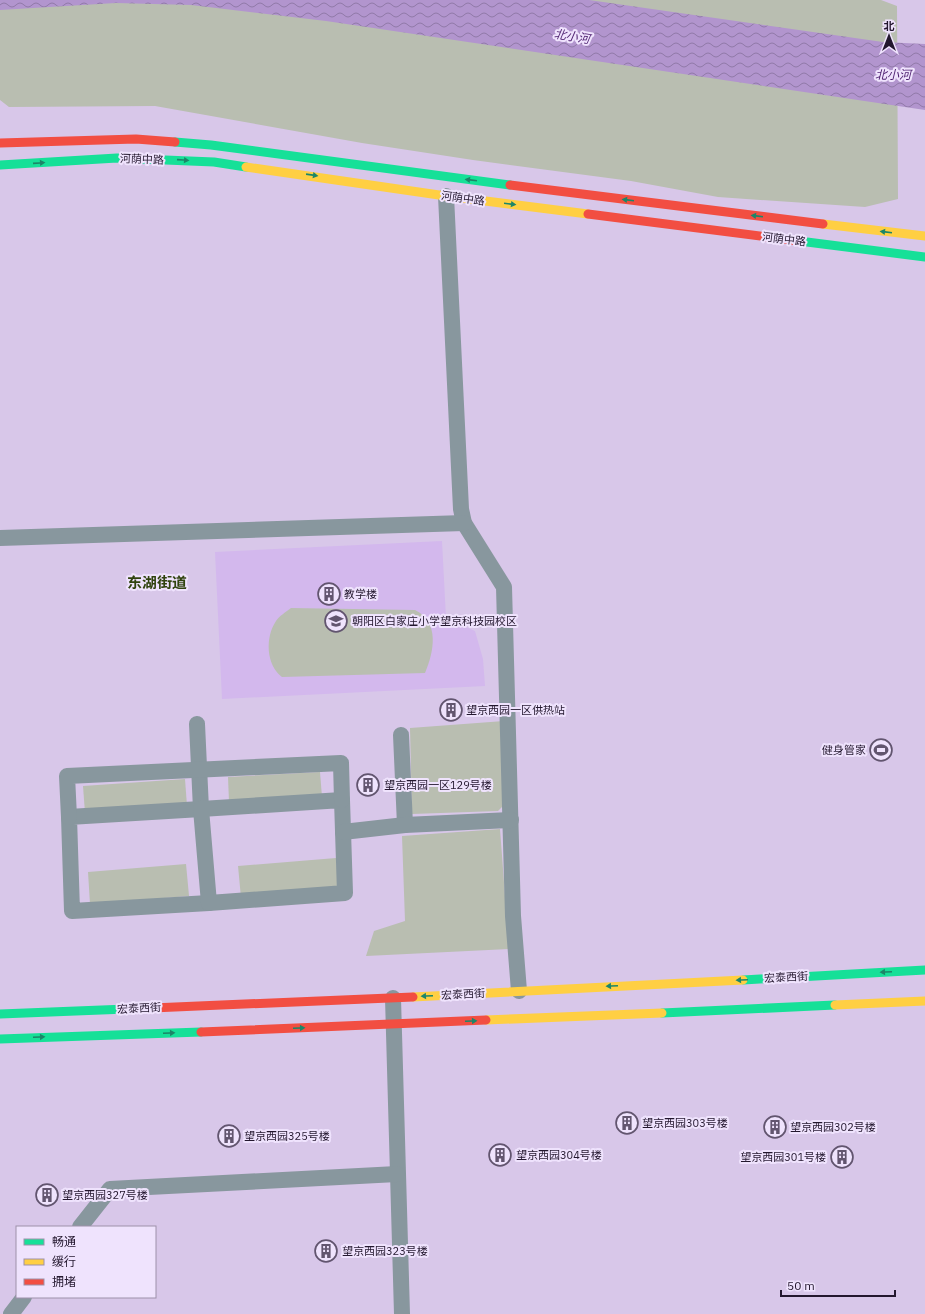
<svg xmlns="http://www.w3.org/2000/svg" width="925" height="1314" viewBox="0 0 925 1314" font-family="'IBM Plex Sans','Noto Sans SC',sans-serif">
	<style>
		.built { fill: #d3b8ed }
		.green { fill: #b9beb1 }
		.water { fill: url(#water-waves) }
		.lines { fill: none; stroke-linecap: round; stroke-linejoin: round }
		.street { stroke: #88979e; stroke-width: 16 }
		.fast { stroke: #16e098; stroke-width: 9 }
		.slow { stroke: #ffcf43; stroke-width: 9 }
		.jam { stroke: #f24e42; stroke-width: 9 }
		.oneway { fill: #1c8668 }
		.labels { text-anchor: middle; dominant-baseline: central; stroke-width: 4; stroke-linejoin: round; paint-order: stroke }
		.street-label { font-size: 11px; fill: #23172e; stroke: #efe3fd }
		.poi-label { font-size: 11px; fill: #23172e; stroke: #efe3fd; text-anchor: start }
		.water-label { font-size: 12px; font-style: italic; fill: #4c1e6e; stroke: #efe3fd }
		.district-label { font-size: 15px; font-weight: bold; fill: #30430e; stroke: #efe3fd }
	</style>
	<defs>
		<pattern id="water-waves" width="16" height="10" patternUnits="userSpaceOnUse"><rect width="16" height="10" fill="#b295ce"/><path d="M0 5q4-4 8 0t8 0" fill="none" stroke="#9079a8"/></pattern>
	</defs>
	<rect width="100%" height="100%" fill="#d8c7e9"/>
	<polygon class="built" points="442,541 446,618 475,631 483,659 485,686 222,699 215,552"/>
	<g class="green">
		<polygon points="0,0 881,0 897,6 898,199 865,207 718,197 631,181 473,160 362,143 155,106 9,107 0,100"/>
		<path d="M291,608L415,610C440,622 434,652 425,673L282,677C266,665 265,637 276,621C279,616 286,612 291,608Z"/>
		<polygon points="504,721 506,803 498,811 412,814 410,728"/>
		<polygon points="320,772 322,797 229,802 228,777"/>
		<polygon points="185,779 187,806 85,813 83,786"/>
		<polygon points="500,829 509,949 366,956 374,931 405,921 402,836"/>
		<polygon points="336,858 339,890 241,898 238,866"/>
		<polygon points="186,864 189,896 90,904 88,872"/>
	</g>
	<polygon class="water" points="0,0 589,0 883,42 925,44 925,110 326,21 191,5 116,3 0,10"/>
	<g class="lines">
		<g class="street">
			<polyline points="446,196 461,509 464,523 504,587 513,916 519,991"/>
			<polyline points="0,538 464,523"/>
			<polyline points="197,724 201,809 69,817 72,911 209,903"/>
			<polyline points="401,735 405,825"/>
			<polygon points="342,800 345,893 209,903 201,809"/>
			<polyline points="69,817 67,776 341,763 342,800"/>
			<polyline points="343,832 405,825 511,820"/>
			<polyline points="393,998 402,1314"/>
			<polyline points="80,1227 110,1189 397,1174"/>
			<polyline points="11,1314 24,1297"/>
		</g>
		<g class="fast">
			<polyline points="175,142 211,145 510,185"/>
			<polyline points="0,165 117,158 214,162 246,167"/>
			<polyline points="799,241 925,257"/>
			<polyline points="743,980 925,970"/>
			<polyline points="662,1013 835,1005"/>
			<polyline points="0,1014 152,1008"/>
			<polyline points="0,1039 201,1032"/>
		</g>
		<g class="slow">
			<polyline points="246,167 446,196 588,214"/>
			<polyline points="823,224 925,236"/>
			<polyline points="413,997 743,980"/>
			<polyline points="835,1005 925,1001"/>
			<polyline points="486,1020 662,1013"/>
		</g>
		<g class="jam">
			<polyline points="0,143 136,139 175,142"/>
			<polyline points="510,185 823,224"/>
			<polyline points="588,214 799,241"/>
			<polyline points="152,1008 413,997"/>
			<polyline points="201,1032 486,1020"/>
		</g>
	</g>
	<defs><path id="oneway-solid" d="M-6-.8H1V-3.2L6.5 0L1 3.2V.8H-6Z"/></defs>
	<g class="oneway">
		<use href="#oneway-solid" transform="translate(183 160) rotate(4)"/>
		<use href="#oneway-solid" transform="translate(39 163) rotate(-4)"/>
		<use href="#oneway-solid" transform="translate(312 175) rotate(8)"/>
		<use href="#oneway-solid" transform="translate(471 180) rotate(-173)"/>
		<use href="#oneway-solid" transform="translate(628 200) rotate(-173)"/>
		<use href="#oneway-solid" transform="translate(510 204) rotate(7)"/>
		<use href="#oneway-solid" transform="translate(757 216) rotate(-173)"/>
		<use href="#oneway-solid" transform="translate(886 232) rotate(-173)"/>
		<use href="#oneway-solid" transform="translate(886 972) rotate(177)"/>
		<use href="#oneway-solid" transform="translate(742 980) rotate(177)"/>
		<use href="#oneway-solid" transform="translate(612 986) rotate(177)"/>
		<use href="#oneway-solid" transform="translate(427 996) rotate(177)"/>
		<use href="#oneway-solid" transform="translate(471 1021) rotate(-3)"/>
		<use href="#oneway-solid" transform="translate(299 1028) rotate(-2)"/>
		<use href="#oneway-solid" transform="translate(169 1033) rotate(-2)"/>
		<use href="#oneway-solid" transform="translate(39 1037) rotate(-2)"/>
	</g>
	<defs>
		<g id="building-ring" transform="scale(1.15)"><circle r="9.5" fill="#efe3fd" stroke="#62556f" stroke-width="1.5"/><path d="M-4-6H4V6H1V3H-1V6H-4ZM-2.5-4.3h1.7v1.8h-1.7ZM.8-4.3h1.7v1.8H.8ZM-2.5-1h1.7V.8h-1.7ZM.8-1h1.7V.8H.8Z" fill="#62556f"/></g>
		<g id="school-ring" transform="scale(1.15)"><circle r="9.5" fill="#efe3fd" stroke="#62556f" stroke-width="1.5"/><path d="M0-5L7-2L0 1L-7-2ZM-4 1L0 2.5L4 1V4Q0 6-4 4Z" fill="#62556f"/></g>
		<g id="stadium-ring" transform="scale(1.15)"><circle r="9.5" fill="#efe3fd" stroke="#62556f" stroke-width="1.5"/><path d="M0-5a6.5 5 0 1 0 0 10a6.5 5 0 1 0 0-10ZM-3.5-1.8h7v3.6h-7Z" fill="#62556f"/></g>
	</defs>
	<g fill-rule="evenodd">
		<use href="#building-ring" x="329" y="594"/>
		<use href="#school-ring" x="336" y="621"/>
		<use href="#building-ring" x="451" y="710"/>
		<use href="#stadium-ring" x="881" y="750"/>
		<use href="#building-ring" x="368" y="785"/>
		<use href="#building-ring" x="627" y="1123"/>
		<use href="#building-ring" x="775" y="1127"/>
		<use href="#building-ring" x="229" y="1136"/>
		<use href="#building-ring" x="500" y="1155"/>
		<use href="#building-ring" x="842" y="1157"/>
		<use href="#building-ring" x="47" y="1195"/>
		<use href="#building-ring" x="326" y="1251"/>
	</g>
	<g class="labels">
		<g class="street-label">
			<text transform="translate(142 159) rotate(2)">河荫中路</text>
			<text transform="translate(463 198) rotate(8)">河荫中路</text>
			<text transform="translate(784 239) rotate(7)">河荫中路</text>
			<text transform="translate(786 977) rotate(-3)">宏泰西街</text>
			<text transform="translate(463 994) rotate(-3)">宏泰西街</text>
			<text transform="translate(139 1008) rotate(-3)">宏泰西街</text>
		</g>
		<g class="poi-label">
			<text x="344" y="594">教学楼</text>
			<text x="352" y="621">朝阳区白家庄小学望京科技园校区</text>
			<text x="466" y="710">望京西园一区供热站</text>
			<text x="866" y="750" text-anchor="end">健身管家</text>
			<text x="384" y="785">望京西园一区129号楼</text>
			<text x="642" y="1123">望京西园303号楼</text>
			<text x="790" y="1127">望京西园302号楼</text>
			<text x="244" y="1136">望京西园325号楼</text>
			<text x="516" y="1155">望京西园304号楼</text>
			<text x="826" y="1157" text-anchor="end">望京西园301号楼</text>
			<text x="62" y="1195">望京西园327号楼</text>
			<text x="342" y="1251">望京西园323号楼</text>
		</g>
		<g class="water-label">
			<text transform="translate(572 36) rotate(9)">北小河</text>
			<text x="893" y="74">北小河</text>
		</g>
		<g class="district-label">
			<text x="157" y="582">东湖街道</text>
		</g>
	</g>
	<rect x="16" y="1226" width="140" height="72" fill="#efe3fd" stroke="#9d91aa"/>
	<rect x="24" y="1239" width="20" height="6" fill="#16e098" stroke="#9d91aa"/>
	<text x="52" y="1246" font-size="12" fill="#23172e">畅通</text>
	<rect x="24" y="1259" width="20" height="6" fill="#ffcf43" stroke="#9d91aa"/>
	<text x="52" y="1266" font-size="12" fill="#23172e">缓行</text>
	<rect x="24" y="1279" width="20" height="6" fill="#f24e42" stroke="#9d91aa"/>
	<text x="52" y="1286" font-size="12" fill="#23172e">拥堵</text>
	<g transform="translate(889 36)" stroke="#efe3fd" stroke-width="3" paint-order="stroke">
	<path d="M0-3L7 15L0 10L-7 15Z" fill="#23172e"/>
	<text y="-6" font-size="11" font-weight="bold" text-anchor="middle" fill="#23172e">北</text>
	</g>
	<path d="M781 1290v6h114v-6" fill="none" stroke="#23172e" stroke-width="2"/>
	<text x="787" y="1290" font-size="12" fill="#23172e" stroke="#efe3fd" stroke-width="3" paint-order="stroke">50 m</text>
</svg>
